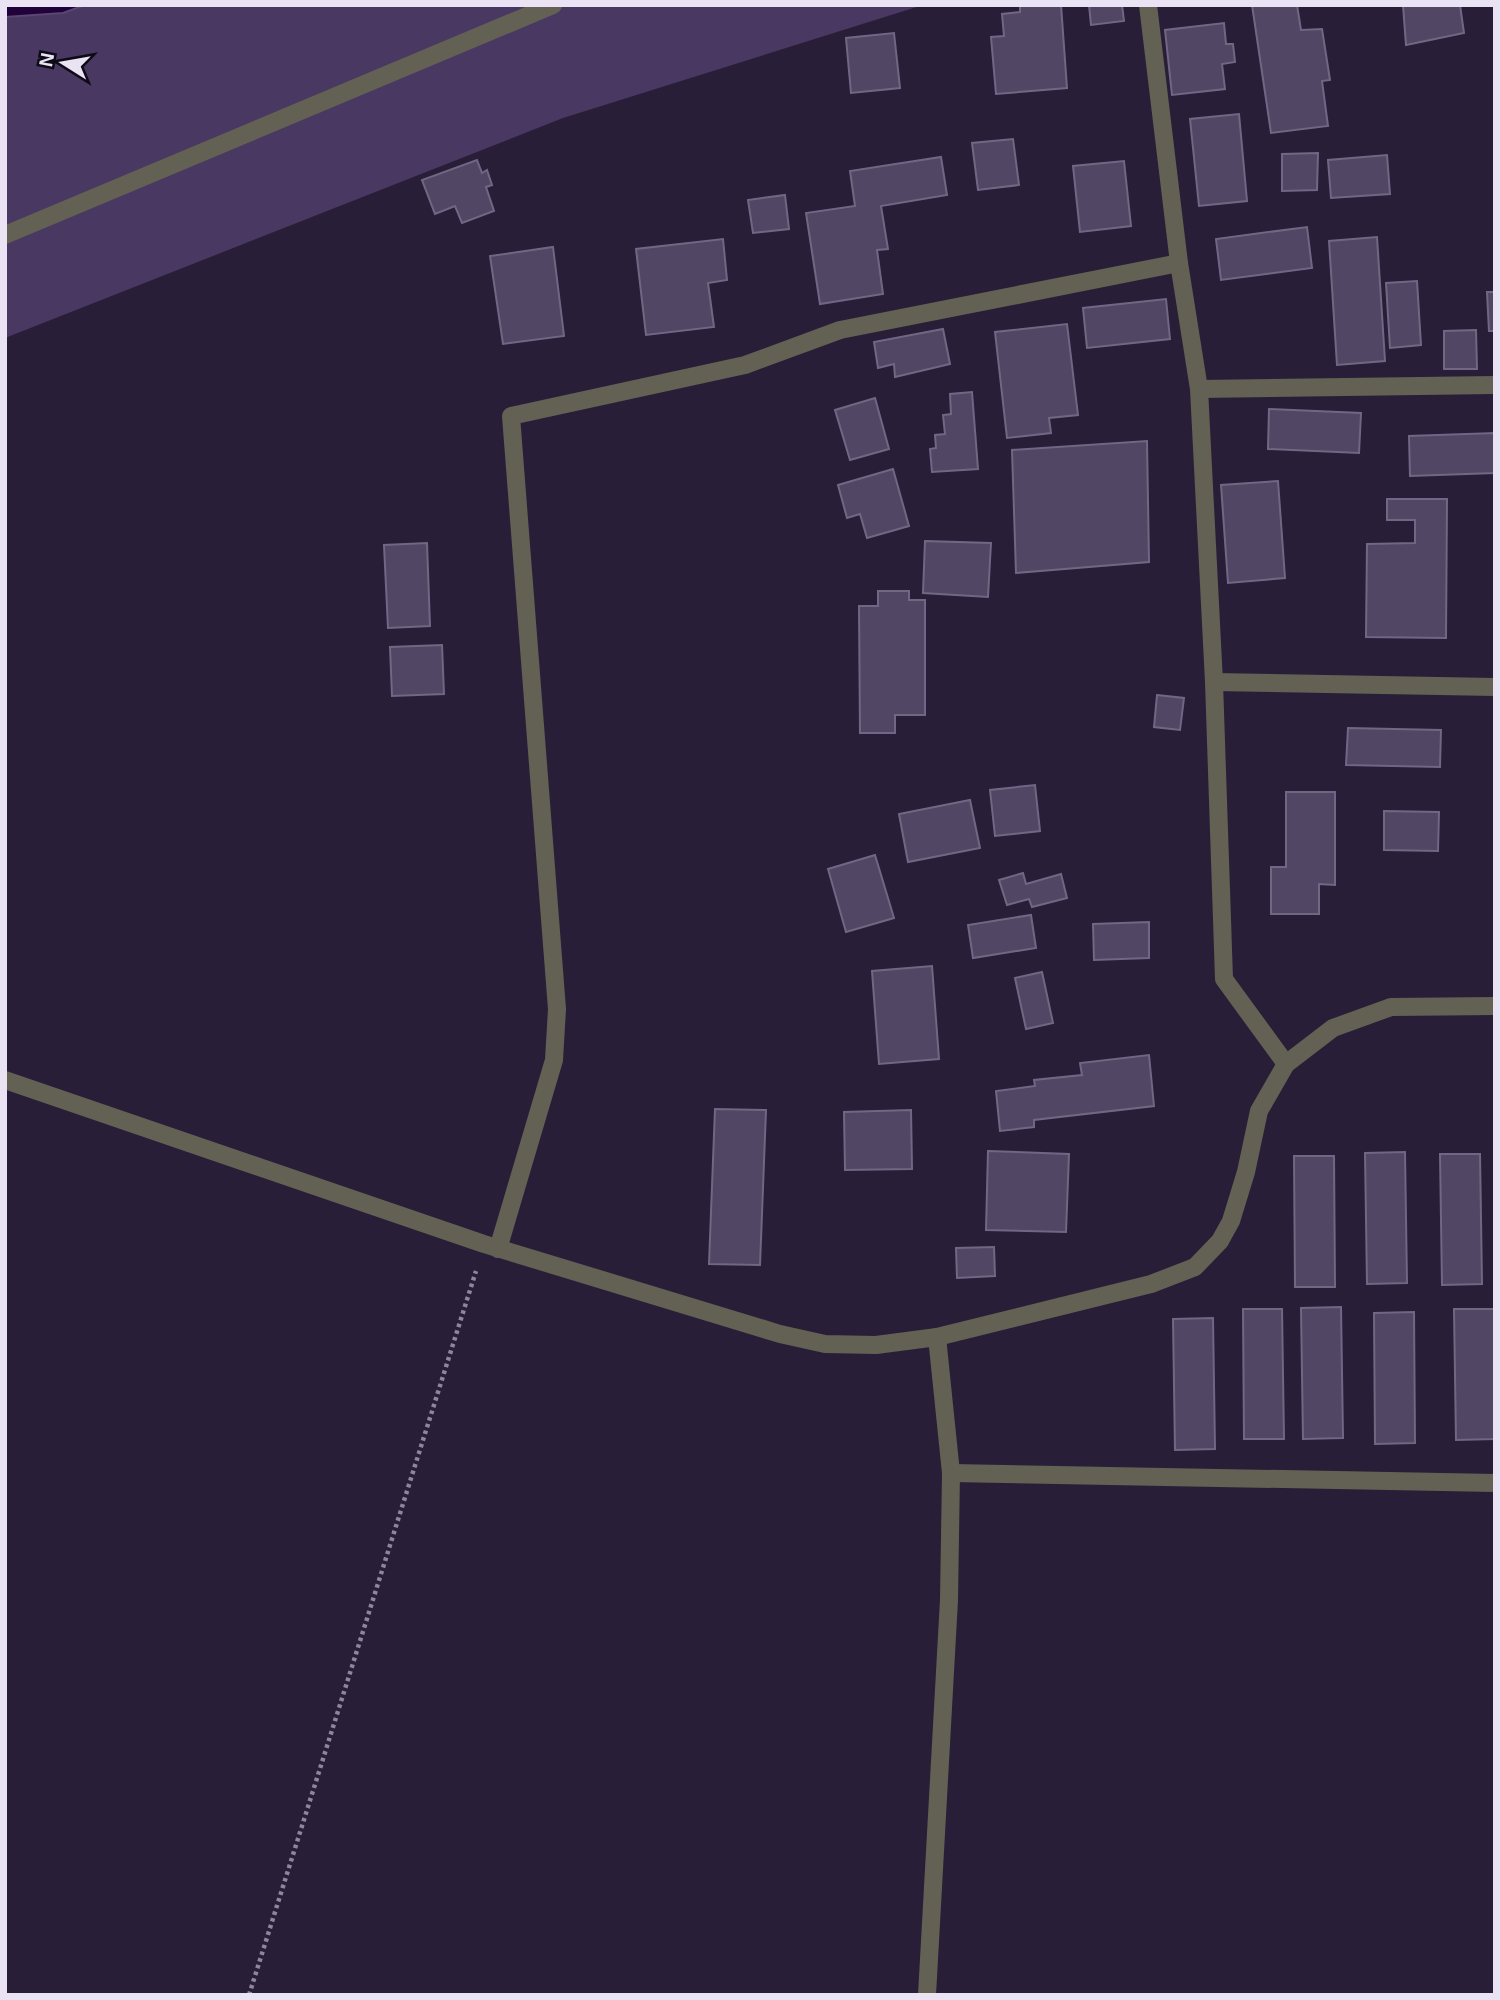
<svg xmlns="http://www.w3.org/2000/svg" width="1500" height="2000" viewBox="0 0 1500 2000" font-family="Helvetica,sans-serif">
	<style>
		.green { fill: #493862 }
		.water { fill: #1f023a; stroke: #5c4672; stroke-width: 2 }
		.building { fill: #514663; stroke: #726685; stroke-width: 2 }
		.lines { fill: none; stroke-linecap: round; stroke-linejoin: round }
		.path { stroke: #8e869b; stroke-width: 4.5; stroke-dasharray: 3.5 3.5; stroke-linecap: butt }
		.minor { stroke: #636153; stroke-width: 18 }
	</style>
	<rect width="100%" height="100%" fill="#291e38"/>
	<polygon class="green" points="5,5 923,5 563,118 5,338"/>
	<polygon class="water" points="5,5 85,5 63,13 5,17"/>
	<g class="building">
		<polygon points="1020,5 1061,5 1067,88 996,94 991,37 1004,36 1002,14 1020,12"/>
		<polygon points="1089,5 1122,5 1124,21 1091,25"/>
		<polygon points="1252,5 1297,5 1301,30 1322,29 1330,80 1322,81 1328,126 1271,133"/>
		<polygon points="1403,5 1460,5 1464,33 1406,45"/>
		<polygon points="1224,23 1226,44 1233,44 1235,62 1222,64 1225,89 1172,95 1165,30"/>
		<polygon points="894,33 900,88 851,93 846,38"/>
		<polygon points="1239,114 1247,201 1199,206 1190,119"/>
		<polygon points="1013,139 1019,185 978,190 972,143"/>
		<polygon points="1318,153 1317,190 1282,191 1282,154"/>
		<polygon points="1387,155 1390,194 1331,198 1328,160"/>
		<polygon points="941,157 947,195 881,206 888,249 877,250 883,294 820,304 806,213 855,206 850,171"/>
		<polygon points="477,160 482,173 487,170 492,185 486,187 494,211 462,223 455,206 435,214 422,180"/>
		<polygon points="1124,161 1131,226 1080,232 1073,166"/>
		<polygon points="785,195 789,229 753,233 748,200"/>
		<polygon points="1307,227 1312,268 1221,280 1216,239"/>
		<polygon points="1377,237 1385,361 1337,365 1329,241"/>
		<polygon points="723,239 727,280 708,283 714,327 646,335 636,249"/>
		<polygon points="553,247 564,336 503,344 490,256"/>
		<polygon points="1417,281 1421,345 1390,348 1386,283"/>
		<polygon points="1487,292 1495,292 1495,331 1489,331"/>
		<polygon points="1166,299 1170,339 1087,348 1083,308"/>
		<polygon points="1067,324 1078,415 1049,418 1051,433 1007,438 995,332"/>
		<polygon points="943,329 950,364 895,377 894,364 878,368 874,342"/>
		<polygon points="1476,330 1477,369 1444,369 1444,331"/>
		<polygon points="972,392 978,469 932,472 930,449 936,448 935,435 945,434 943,415 951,414 950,394"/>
		<polygon points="875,398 889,449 850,460 835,410"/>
		<polygon points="1269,409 1361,413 1359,453 1268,449"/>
		<polygon points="1495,433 1495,473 1410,476 1409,436"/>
		<polygon points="1147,441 1149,562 1016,573 1012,450"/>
		<polygon points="893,469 909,526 867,538 860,514 847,518 838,485"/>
		<polygon points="1278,481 1285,578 1228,583 1221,485"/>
		<polygon points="1387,499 1447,499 1446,638 1366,637 1367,544 1415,543 1415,520 1387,520"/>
		<polygon points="925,541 991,543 988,597 923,593"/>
		<polygon points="427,543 430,626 388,628 384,545"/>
		<polygon points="878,591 909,591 909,600 925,600 925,715 895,715 895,733 860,733 859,606 878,606"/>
		<polygon points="442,645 444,694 392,696 390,647"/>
		<polygon points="1157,695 1184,698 1180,730 1154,727"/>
		<polygon points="1348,728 1441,730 1440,767 1346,765"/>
		<polygon points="1035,785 1040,831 995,836 990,790"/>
		<polygon points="1286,792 1335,792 1335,885 1319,884 1319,914 1271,914 1271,867 1286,867"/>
		<polygon points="970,800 980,848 908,862 899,814"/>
		<polygon points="1384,811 1439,812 1438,851 1384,850"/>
		<polygon points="875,855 894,918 846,932 828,869"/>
		<polygon points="1023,873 1026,884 1061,874 1067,898 1032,907 1029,899 1007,905 999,880"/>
		<polygon points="1031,915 1036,948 973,958 968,925"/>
		<polygon points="1149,922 1149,958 1094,960 1093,924"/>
		<polygon points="932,966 939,1059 879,1064 872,971"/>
		<polygon points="1042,972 1053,1023 1026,1029 1015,978"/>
		<polygon points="1149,1055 1154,1106 1034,1120 1034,1127 1000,1131 996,1091 1035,1086 1034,1080 1082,1075 1080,1063"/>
		<polygon points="715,1109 766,1110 760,1265 709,1264"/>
		<polygon points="911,1110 912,1169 845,1170 844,1112"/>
		<polygon points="988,1151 1069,1154 1066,1232 986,1230"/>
		<polygon points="1405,1152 1407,1283 1367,1284 1365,1153"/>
		<polygon points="1440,1154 1480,1154 1482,1284 1442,1285"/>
		<polygon points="1294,1156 1334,1156 1335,1287 1295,1287"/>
		<polygon points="994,1247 995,1276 957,1278 956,1248"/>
		<polygon points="1341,1307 1343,1438 1303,1439 1301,1308"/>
		<polygon points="1243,1309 1282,1309 1284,1439 1244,1439"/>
		<polygon points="1454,1309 1494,1309 1495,1439 1456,1440"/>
		<polygon points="1414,1312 1415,1443 1375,1444 1374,1313"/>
		<polygon points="1213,1318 1215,1449 1175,1450 1173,1319"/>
	</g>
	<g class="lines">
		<polyline class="path" points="249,1995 476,1271"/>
		<g class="minor">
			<polyline points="1148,5 1179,263 1199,389 1214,682 1224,979 1286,1064"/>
			<polyline points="5,235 553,5"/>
			<polyline points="1199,389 1495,385"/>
			<polyline points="1214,682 1495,687"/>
			<polyline points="5,1080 484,1244 780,1334 825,1344 876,1345 937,1337 1151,1284 1195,1267 1220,1241 1231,1221 1246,1172 1259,1111 1286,1064 1333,1028 1391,1007 1495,1006"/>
			<polyline points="498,1249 554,1060 557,1009 511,416 745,365 840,330 1179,263"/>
			<polyline points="951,1473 1495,1483"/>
			<polyline points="927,1995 949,1600 951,1473 937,1337"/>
		</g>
	</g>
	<rect width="1500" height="2000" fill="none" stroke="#e9e3f4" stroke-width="14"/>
	<g transform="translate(63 63) rotate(281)" stroke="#0f0b16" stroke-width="5" paint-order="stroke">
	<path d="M0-5L12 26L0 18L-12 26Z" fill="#e9e3f4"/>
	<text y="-10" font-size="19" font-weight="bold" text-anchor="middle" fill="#e9e3f4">N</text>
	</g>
</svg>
